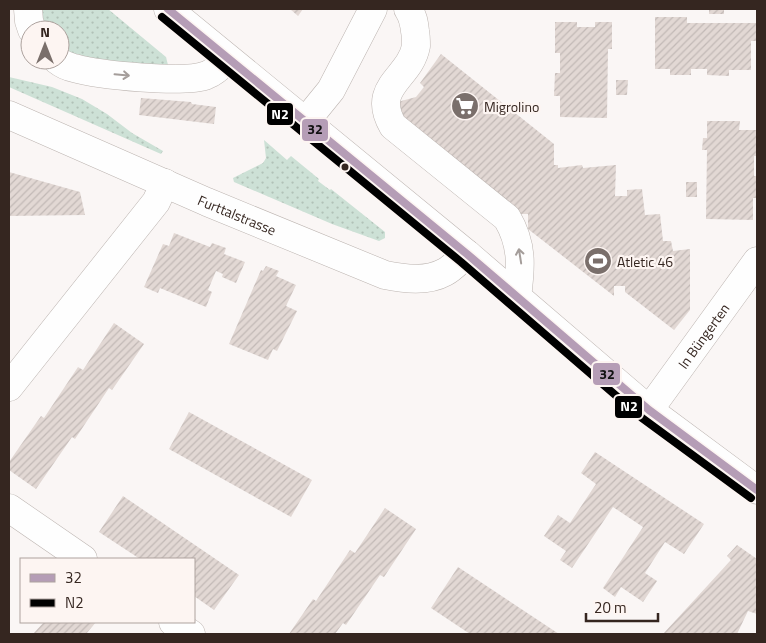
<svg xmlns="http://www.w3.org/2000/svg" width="766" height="643" viewBox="0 0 766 643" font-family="'Titillium Web',sans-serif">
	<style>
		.grass { fill: url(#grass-dots) }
		.building { fill: url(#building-hatch) }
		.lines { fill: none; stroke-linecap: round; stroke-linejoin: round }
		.minor-casing { stroke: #bcb4b0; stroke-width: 29 }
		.major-casing { stroke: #bcb4b0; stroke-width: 29 }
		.minor { stroke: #fefefe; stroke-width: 28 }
		.major { stroke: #fefefe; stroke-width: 28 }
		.bus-1-casing { stroke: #fdf5f2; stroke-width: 11 }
		.bus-2-casing { stroke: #fdf5f2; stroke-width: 11 }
		.bus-1 { stroke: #b59db6; stroke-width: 8 }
		.bus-2 { stroke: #000; stroke-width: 8 }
		.oneway { stroke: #a49d9a }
		.bus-dot { fill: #352620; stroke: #fdf5f2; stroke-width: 2 }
		.labels { text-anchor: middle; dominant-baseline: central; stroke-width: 4.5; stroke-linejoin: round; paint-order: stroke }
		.poi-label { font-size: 14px; fill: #352620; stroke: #fdf5f2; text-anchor: start }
		.street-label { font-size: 14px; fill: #352620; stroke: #fdf5f2 }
		.line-badge { stroke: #fdf5f2; stroke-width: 2 }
		.badge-label { font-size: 14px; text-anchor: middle; font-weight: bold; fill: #fff }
		.pale-badge-label { font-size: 14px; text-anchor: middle; font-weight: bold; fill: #111 }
	</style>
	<defs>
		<pattern id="grass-dots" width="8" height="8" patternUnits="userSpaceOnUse" patternTransform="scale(1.25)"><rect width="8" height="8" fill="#cde1d6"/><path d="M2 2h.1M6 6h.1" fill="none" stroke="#b1c1b7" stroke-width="1.8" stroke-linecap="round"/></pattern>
		<pattern id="building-hatch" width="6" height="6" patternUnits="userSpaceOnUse" patternTransform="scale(1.25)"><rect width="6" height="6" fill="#e2d8d4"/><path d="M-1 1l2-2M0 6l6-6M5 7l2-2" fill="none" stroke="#c2b9b6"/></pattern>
	</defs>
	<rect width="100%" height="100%" fill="#faf6f5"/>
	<g class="grass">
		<polygon points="39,9 108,9 166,57 169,69 86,59 60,49 60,30 44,30"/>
		<polygon points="9,77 52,87 82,99 107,114 132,133 163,151 161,154 9,87"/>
		<polygon points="264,140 287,160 291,156 319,179 318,181 330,190 331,189 385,232 385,238 379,241 332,224 234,182 233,178 263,163 266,158"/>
	</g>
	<g class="building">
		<polygon points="290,9 303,9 298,16"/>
		<rect x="709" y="9" width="15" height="5"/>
		<polygon points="655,17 687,17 687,23 756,23 756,41 751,41 751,70 729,70 729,76 707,75 707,69 691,69 691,75 670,75 670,69 655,69"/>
		<polygon points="555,22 577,22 577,27 595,27 595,22 612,22 612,49 608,49 607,118 560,117 560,96 554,96 555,73 560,73 560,53 555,53"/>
		<polygon points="441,54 554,144 554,165 558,165 558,168 582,165 583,168 616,165 615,196 627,196 627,190 642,189 645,215 660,214 663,241 671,241 673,251 690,249 690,310 674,330 625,292 625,286 614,286 614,296 528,229 528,214 508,214 395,124 390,104 416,97 424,87 420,83"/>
		<polygon points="616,80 628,80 627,95 616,95"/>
		<polygon points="141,98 191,102 192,104 216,107 214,124 139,115"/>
		<polygon points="707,121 740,121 739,130 757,130 757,156 754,156 754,176 757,176 757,198 753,198 753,220 706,219 707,150 702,150 703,138 707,138"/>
		<polygon points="9,172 80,192 85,215 9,216"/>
		<rect x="686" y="182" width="11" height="15"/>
		<polygon points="174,233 210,247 212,243 226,248 224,254 245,262 236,283 222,277 223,274 216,271 208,290 212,292 206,307 160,288 158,293 144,287 163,244 169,246"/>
		<polygon points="266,266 279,271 276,276 296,285 286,306 297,311 277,351 273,349 268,360 229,344 261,270 263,271"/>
		<polygon points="114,323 144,344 112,390 109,388 75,439 72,437 36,489 9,470 9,462 41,416 44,418 78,367 83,370"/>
		<polygon points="189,412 312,480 291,517 169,449"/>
		<polygon points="595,452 704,524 684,554 665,542 645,573 657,581 643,602 621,587 615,597 603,588 643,527 613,507 572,568 560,560 566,551 544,536 558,515 570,523 596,484 581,473"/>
		<polygon points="123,496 239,575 214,610 194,596 194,559 140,559 99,532"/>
		<polygon points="385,508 416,529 384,577 380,575 346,625 343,623 335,634 289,634 313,599 316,601 350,550 355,553"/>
		<polygon points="737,545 757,559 757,614 748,611 737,634 663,634 731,560 727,556"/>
		<polygon points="458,567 559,634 470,634 431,608"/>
		<polygon points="44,622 96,622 86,634 33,634"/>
	</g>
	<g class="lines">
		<g class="minor-casing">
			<g id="minor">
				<polyline points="28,9 29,21 32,30"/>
				<path d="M408,9C413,16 414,22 415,31C416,36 416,41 416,46C410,79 370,86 393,126L507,218C523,245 521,267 517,297"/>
				<path d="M57,60C62,64 68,67 74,68C98,75 185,84 207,75C215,72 222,65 228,59"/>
				<path id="s1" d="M9,115L207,202L385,275C405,279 427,282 445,272C453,268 460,259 467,254"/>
				<polyline points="305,122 331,90 373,9"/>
				<polyline points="9,387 156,202 165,183"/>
				<path id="s2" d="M649,410L757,261"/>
				<polyline points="9,508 83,559"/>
				<polyline points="173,622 191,634"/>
			</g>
		</g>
		<g class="major-casing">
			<polyline id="major" points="168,9 467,254 649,410 757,490"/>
		</g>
		<use href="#minor" class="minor"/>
		<use href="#major" class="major"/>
		<g class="bus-1-casing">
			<polyline id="bus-1" points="168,9 467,254 649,410 757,490"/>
		</g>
		<g class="bus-2-casing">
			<polyline id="bus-2" points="162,17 461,262 642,418 751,498"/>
		</g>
		<use href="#bus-1" class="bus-1"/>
		<use href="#bus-2" class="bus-2"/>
	</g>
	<defs><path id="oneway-shaft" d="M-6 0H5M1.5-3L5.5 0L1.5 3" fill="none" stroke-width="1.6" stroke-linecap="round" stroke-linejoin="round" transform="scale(1.25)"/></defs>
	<g class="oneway">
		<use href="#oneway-shaft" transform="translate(122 75) rotate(5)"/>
		<use href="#oneway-shaft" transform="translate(520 256) rotate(-99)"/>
	</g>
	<defs>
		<g id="supermarket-disc" transform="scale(1.4375)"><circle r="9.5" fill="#7a6f6b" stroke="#fdf5f2"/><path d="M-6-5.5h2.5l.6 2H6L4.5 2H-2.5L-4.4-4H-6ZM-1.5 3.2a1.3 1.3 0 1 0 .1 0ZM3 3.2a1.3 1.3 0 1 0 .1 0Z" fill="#fff"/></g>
		<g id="stadium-disc" transform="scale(1.4375)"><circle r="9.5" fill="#7a6f6b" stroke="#fdf5f2"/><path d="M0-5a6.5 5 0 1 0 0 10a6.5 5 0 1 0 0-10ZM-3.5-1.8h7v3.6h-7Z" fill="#fff"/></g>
	</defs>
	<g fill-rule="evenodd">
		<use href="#supermarket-disc" x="465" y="106"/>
		<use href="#stadium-disc" x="598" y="261"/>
	</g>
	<circle class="bus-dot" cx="345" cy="167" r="4.5"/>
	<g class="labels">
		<g class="poi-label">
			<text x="484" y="106">Migrolino</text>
			<text x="617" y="261">Atletic 46</text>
		</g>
		<g class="street-label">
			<text stroke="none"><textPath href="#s1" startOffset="249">Furttalstrasse</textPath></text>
			<text stroke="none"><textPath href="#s2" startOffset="92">In Büngerten</textPath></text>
		</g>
	</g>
	<g class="line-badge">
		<rect x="266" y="102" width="28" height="24" rx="5" fill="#000"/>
		<rect x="301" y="118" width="28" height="24" rx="5" fill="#b59db6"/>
		<rect x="592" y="362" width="29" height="24" rx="5" fill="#b59db6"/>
		<rect x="614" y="395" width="29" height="24" rx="5" fill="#000"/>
	</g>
	<g class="badge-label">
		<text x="280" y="119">N2</text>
		<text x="629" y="411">N2</text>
	</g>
	<g class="pale-badge-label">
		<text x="315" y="134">32</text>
		<text x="607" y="379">32</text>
	</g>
	<rect width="766" height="643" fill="none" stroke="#352620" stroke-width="20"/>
	<rect x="20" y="558" width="175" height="65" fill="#fdf5f2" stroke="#ada29e"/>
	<rect x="30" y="574" width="25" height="8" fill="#b59db6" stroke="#ada29e"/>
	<text x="65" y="583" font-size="15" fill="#352620">32</text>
	<rect x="30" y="599" width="25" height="8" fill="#000000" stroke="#ada29e"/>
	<text x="65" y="608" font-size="15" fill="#352620">N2</text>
	<g transform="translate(45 45)"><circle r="24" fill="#fdf5f2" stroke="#ada29e"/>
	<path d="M0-4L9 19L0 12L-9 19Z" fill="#7a6f6b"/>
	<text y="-8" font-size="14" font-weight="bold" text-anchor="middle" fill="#352620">N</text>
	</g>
	<path d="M586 613v8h72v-8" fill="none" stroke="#352620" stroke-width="2.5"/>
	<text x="594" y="613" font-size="15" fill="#352620" stroke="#fdf5f2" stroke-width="4" paint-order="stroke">20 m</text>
</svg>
